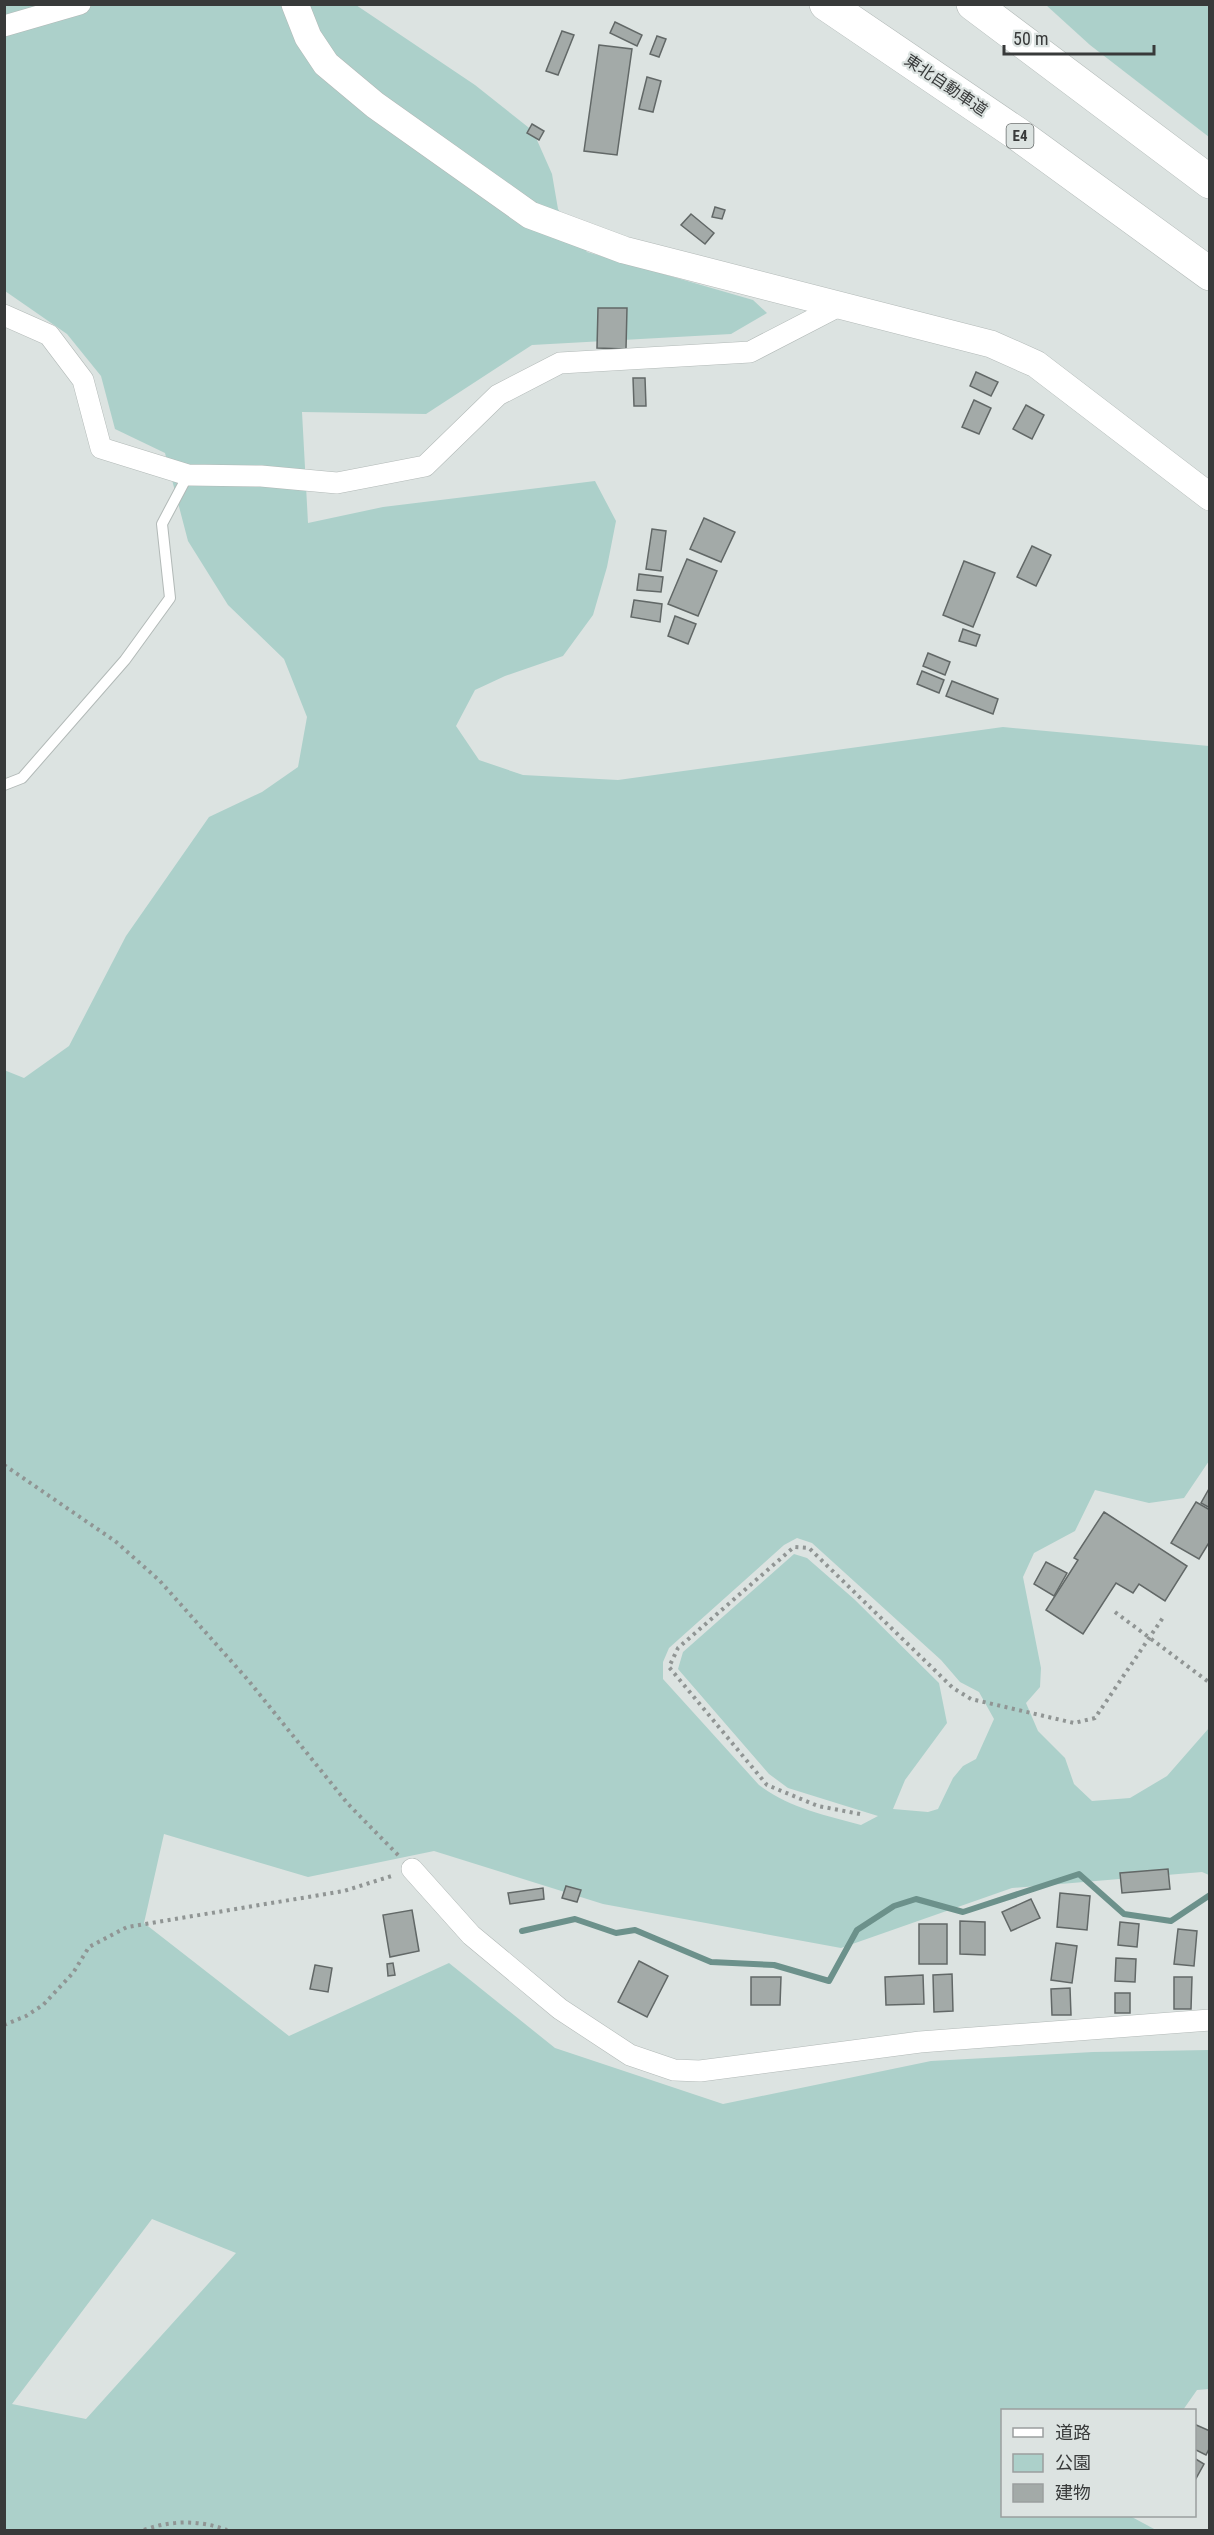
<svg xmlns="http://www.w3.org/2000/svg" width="1214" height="2535" viewBox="0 0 1214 2535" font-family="'Roboto Condensed','Noto Sans JP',sans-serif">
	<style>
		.green { fill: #acd0ca; fill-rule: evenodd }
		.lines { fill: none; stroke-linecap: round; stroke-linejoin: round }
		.stream { stroke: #6c918b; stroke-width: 6 }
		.building { fill: #a3aaa8; stroke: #626867; stroke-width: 1.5 }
		.service-casing { stroke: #b2b9b7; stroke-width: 12 }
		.minor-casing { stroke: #b2b9b7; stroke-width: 22 }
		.tertiary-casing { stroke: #b2b9b7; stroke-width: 28 }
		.motorway-casing { stroke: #b2b9b7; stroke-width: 34 }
		.path { stroke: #909594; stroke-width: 4; stroke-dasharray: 3 4.5; stroke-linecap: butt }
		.service { stroke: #fff; stroke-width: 10 }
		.minor { stroke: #fff; stroke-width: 21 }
		.tertiary { stroke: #fff; stroke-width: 27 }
		.motorway { stroke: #fff; stroke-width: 33 }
		.labels { text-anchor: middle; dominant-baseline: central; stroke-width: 4.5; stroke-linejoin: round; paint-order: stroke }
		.shield { fill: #dce3e1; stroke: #696d6c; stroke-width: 1.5 }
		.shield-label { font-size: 15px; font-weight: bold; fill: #383a3a }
		.street-label { font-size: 16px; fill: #383a3a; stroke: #dce3e1 }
	</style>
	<rect width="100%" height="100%" fill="#dce3e1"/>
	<g class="green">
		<path d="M5,5H356L475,85L533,131L552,174L558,209L587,252L753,300L767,313L731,334L532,345L426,414L302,412L308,523L383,507L595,481L616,521L607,567L593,615L563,656L505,676L475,690L456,726L479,760L523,775L618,780L1003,727L1209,746V1461L1184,1498L1149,1503L1095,1490L1075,1531L1034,1553L1023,1577L1041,1668L1040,1687L1026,1703L1038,1731L1065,1758L1074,1784L1092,1801L1130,1798L1167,1776L1209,1728V1875L1202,1872L1012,1888L841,1948L603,1904L434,1851L308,1877L164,1834L144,1923L289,2036L449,1963L555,2048L723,2104L931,2061L1093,2052L1209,2050V2389L1197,2390L1183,2410H1002V2516H1130L1156,2530H5L4,1070L24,1078L69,1046L126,936L209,817L262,792L298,767L307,717L284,659L228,605L188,541L165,453L115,429L101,376L67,334L5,291ZM797,1538L812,1543L941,1660L960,1682L979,1692L994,1719L976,1759L963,1766L953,1778L938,1809L928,1812L893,1809L905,1780L947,1723L939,1683L854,1599L807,1558L794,1554L683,1652L678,1669L769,1774L788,1788L878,1816L861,1825C825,1815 789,1808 759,1785L663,1679V1662L669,1648L784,1545ZM152,2219L236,2253L86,2419L12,2404Z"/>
		<polygon points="1046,5 1209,5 1209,137 1090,45"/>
	</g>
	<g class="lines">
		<polyline class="stream" points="522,1931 575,1919 616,1933 635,1930 711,1962 774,1965 829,1981 857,1930 894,1906 916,1899 963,1912 1079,1874 1124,1914 1171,1921 1210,1895"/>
	</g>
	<g class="building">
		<polygon points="615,22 642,35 637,46 610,33"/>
		<polygon points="562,31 574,35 558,75 546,71"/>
		<polygon points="657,36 666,39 659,57 650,54"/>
		<polygon points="599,45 632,49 617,155 584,151"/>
		<polygon points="647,77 661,81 653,112 639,109"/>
		<polygon points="532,124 544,131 539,140 527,133"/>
		<polygon points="715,207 725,210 722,219 712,217"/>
		<polygon points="691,214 714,233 705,244 681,225"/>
		<polygon points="598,308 627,308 626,349 597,348"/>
		<polygon points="976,372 998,382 991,396 970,386"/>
		<polygon points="633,378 645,378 646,406 634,406"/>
		<polygon points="974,400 991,408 979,434 962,427"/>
		<polygon points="1026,405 1044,415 1032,439 1013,429"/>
		<polygon points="704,518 735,532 721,562 690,549"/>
		<polygon points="652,529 666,531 661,571 646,569"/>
		<polygon points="1032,546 1051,555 1036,586 1017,577"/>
		<polygon points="687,559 717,571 698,616 668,604"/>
		<polygon points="964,561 995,573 973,627 943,615"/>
		<polygon points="639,574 663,577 661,592 637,590"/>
		<polygon points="634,600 662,604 660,622 631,617"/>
		<polygon points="675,616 696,624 688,644 668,636"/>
		<polygon points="963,629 980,635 976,646 959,641"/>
		<polygon points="928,653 950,662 945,675 923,666"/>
		<polygon points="922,671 944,680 939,693 917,684"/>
		<polygon points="952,681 998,699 993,714 946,696"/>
		<polygon points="1210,1487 1210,1508 1201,1503"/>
		<polygon points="1196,1502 1210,1510 1210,1541 1199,1559 1171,1543"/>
		<polygon points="1104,1512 1187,1566 1165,1601 1139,1584 1133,1593 1116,1583 1083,1634 1046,1610 1078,1560 1074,1558"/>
		<polygon points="1046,1562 1067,1573 1054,1596 1034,1584"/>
		<polygon points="1168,1869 1170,1889 1122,1893 1120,1873"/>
		<polygon points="566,1886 581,1890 577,1902 562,1898"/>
		<polygon points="543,1888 544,1899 510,1904 508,1893"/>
		<polygon points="1060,1893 1090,1896 1087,1930 1057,1927"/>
		<polygon points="1031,1899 1040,1918 1011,1931 1002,1912"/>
		<polygon points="412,1910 419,1951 390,1957 383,1915"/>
		<polygon points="960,1921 985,1922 985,1955 960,1954"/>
		<polygon points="1120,1922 1139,1924 1137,1947 1118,1945"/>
		<rect x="919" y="1924" width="28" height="40"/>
		<polygon points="1178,1929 1197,1931 1194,1966 1174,1964"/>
		<polygon points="1056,1943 1077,1946 1072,1983 1051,1980"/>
		<polygon points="1116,1958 1136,1959 1135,1982 1115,1981"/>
		<polygon points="639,1961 668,1976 647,2017 618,2002"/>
		<polygon points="393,1963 395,1975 388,1976 387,1964"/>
		<polygon points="315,1965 332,1968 328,1992 310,1989"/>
		<polygon points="952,1974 953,2011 934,2012 933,1975"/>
		<polygon points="923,1975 924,2004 886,2005 885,1977"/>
		<polygon points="751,1977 781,1977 780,2005 751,2005"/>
		<polygon points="1174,1977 1192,1977 1191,2009 1174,2009"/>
		<polygon points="1070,1988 1071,2015 1052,2015 1051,1989"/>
		<rect x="1115" y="1993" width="15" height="20"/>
		<polygon points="1194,2424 1210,2431 1210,2447 1206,2455 1194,2449"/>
		<polygon points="1194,2458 1204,2464 1194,2482"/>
	</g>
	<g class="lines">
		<g class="service-casing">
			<polyline id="service" points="4,785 22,778 125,660 170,598 162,524 188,475"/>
		</g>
		<g class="minor-casing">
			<g id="minor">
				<polyline points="4,26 80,4"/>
				<polyline points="4,315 49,335 83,380 101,448 188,475 261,476 337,483 425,466 498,395 560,363 750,352 837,307"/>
				<polyline points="412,1869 471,1935 560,2009 630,2055 674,2070 700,2071 920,2042 1210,2020"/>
			</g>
		</g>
		<g class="tertiary-casing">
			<polyline id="tertiary" points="295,4 308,37 326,64 375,105 530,215 624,250 991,344 1036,364 1210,497"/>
		</g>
		<g class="motorway-casing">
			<g id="motorway">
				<polyline points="826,4 1019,135 1210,274"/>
				<polyline points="973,4 1210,182"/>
			</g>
		</g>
		<g class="path">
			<polyline points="4,1465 115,1541 159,1580 248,1680 348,1804 400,1857"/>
			<polyline points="1115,1612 1210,1683"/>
			<polyline points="860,1814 818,1806 767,1785 669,1667 678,1648 794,1547 809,1548 953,1688 971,1699 1074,1723 1095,1718 1164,1616"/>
			<polyline points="4,2025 26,2016 43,2005 73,1973 89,1947 127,1927 344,1891 395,1875"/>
			<path d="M144,2530C171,2520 200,2520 227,2530"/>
		</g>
		<use href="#service" class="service"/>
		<use href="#minor" class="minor"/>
		<use href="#tertiary" class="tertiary"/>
		<use href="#motorway" class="motorway"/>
	</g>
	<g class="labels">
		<rect class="shield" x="1006.5" y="124" width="27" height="24" rx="4.5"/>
		<g class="shield-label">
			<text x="1020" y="136">E4</text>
		</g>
		<g class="street-label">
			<text transform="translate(946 85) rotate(34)">東北自動車道</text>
		</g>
	</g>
	<rect width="1214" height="2535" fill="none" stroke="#383a3a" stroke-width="12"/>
	<rect x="1001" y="2409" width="195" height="108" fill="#dce3e1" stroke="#9a9f9e" stroke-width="1.5"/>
	<rect x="1013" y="2428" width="30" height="9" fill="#ffffff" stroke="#9a9f9e" stroke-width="1.5"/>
	<text x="1055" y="2439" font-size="18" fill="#383a3a">道路</text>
	<rect x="1013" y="2454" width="30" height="18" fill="#acd0ca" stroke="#9a9f9e" stroke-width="1.5"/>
	<text x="1055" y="2469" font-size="18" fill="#383a3a">公園</text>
	<rect x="1013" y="2484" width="30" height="18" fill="#a3aaa8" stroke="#9a9f9e" stroke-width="1.5"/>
	<text x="1055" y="2499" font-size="18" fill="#383a3a">建物</text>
	<path d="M1004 45v9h150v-9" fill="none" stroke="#383a3a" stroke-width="3"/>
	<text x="1013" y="45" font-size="18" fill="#383a3a" stroke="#dce3e1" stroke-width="4.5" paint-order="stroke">50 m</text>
</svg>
